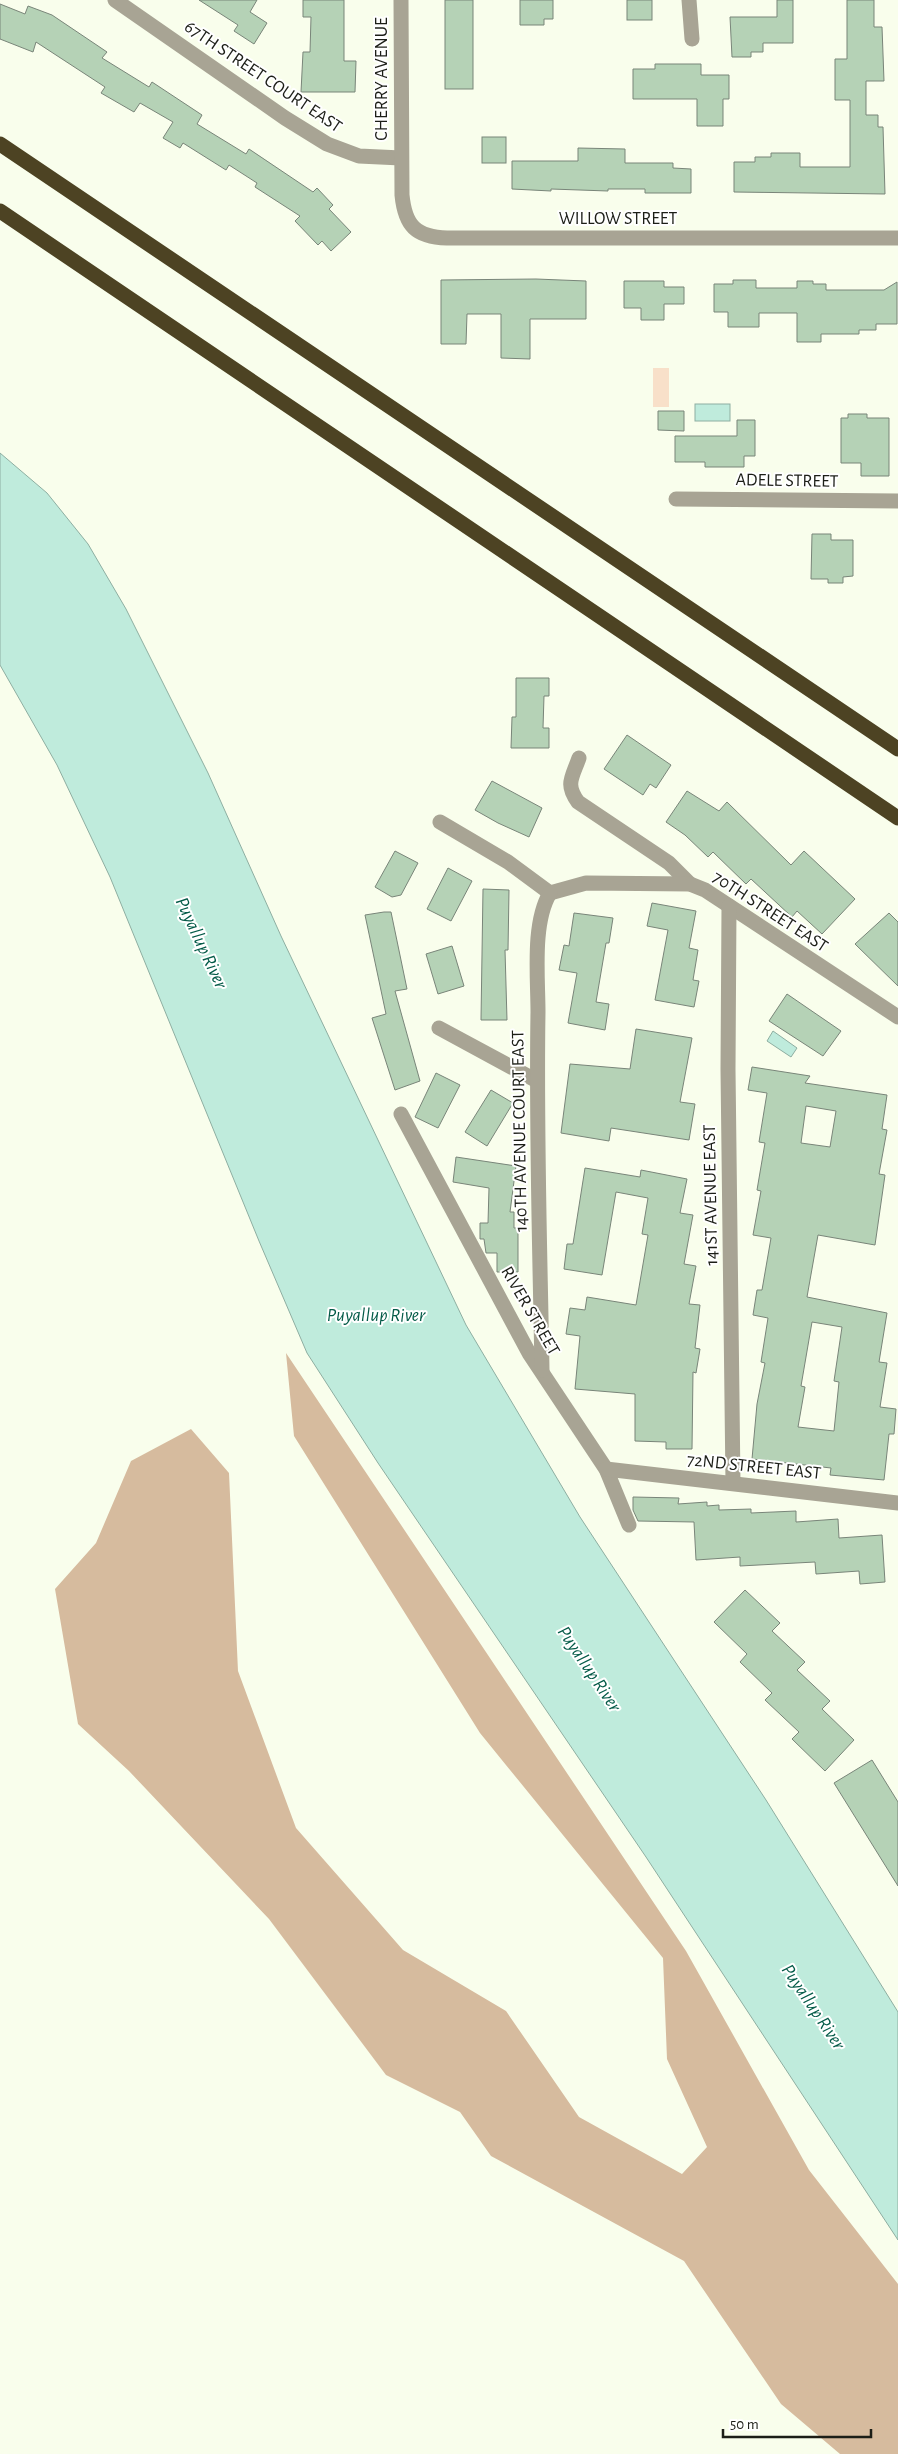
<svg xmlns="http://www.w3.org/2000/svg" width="898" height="2454" viewBox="0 0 898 2454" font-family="'Alegreya Sans',sans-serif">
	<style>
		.green { fill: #f8e0c9 }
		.forest { fill: #d6bb9e }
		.water { fill: #bfebdc; stroke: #8eaea1 }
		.building { fill: #b5d2b6; stroke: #798579; fill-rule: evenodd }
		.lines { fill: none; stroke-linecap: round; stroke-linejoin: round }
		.minor { stroke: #a8a494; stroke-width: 15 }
		.highway { stroke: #4d4323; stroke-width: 15 }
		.labels { text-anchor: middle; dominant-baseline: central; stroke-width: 4; stroke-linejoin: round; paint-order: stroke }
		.street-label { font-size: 18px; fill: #1c1e17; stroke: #fff }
		.water-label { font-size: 19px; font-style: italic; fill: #045b48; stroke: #fff }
	</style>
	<rect width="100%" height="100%" fill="#f9feec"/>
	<rect class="green" x="653" y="368" width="16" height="39"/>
	<polygon class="forest" points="286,1353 686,1951 809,2170 898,2284 898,2454 840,2454 781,2404 684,2261 491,2156 460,2112 386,2075 269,1919 129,1771 78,1724 55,1589 96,1543 131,1461 191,1429 229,1473 238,1671 296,1828 403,1950 506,2011 579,2117 682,2174 707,2147 667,2059 663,1958 480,1733 294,1436"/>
	<g class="water">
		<rect x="695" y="404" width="35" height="17"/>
		<polygon points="0,453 47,493 88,544 126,609 208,773 281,936 466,1325 580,1517 766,1800 898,2012 898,2240 646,1857 378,1463 307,1353 259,1241 110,877 57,765 0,665"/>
		<polygon points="773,1031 797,1048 791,1057 767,1041"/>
	</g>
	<g class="building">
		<polygon points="199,0 257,0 250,12 267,23 254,44 234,31 238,25"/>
		<polygon points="303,0 344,0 344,61 356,61 355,92 301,92 303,52 310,52 311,17 303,17"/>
		<rect x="445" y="0" width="28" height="89"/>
		<polygon points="520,0 553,0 553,19 544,19 544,25 520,25"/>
		<rect x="627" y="0" width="25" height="20"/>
		<polygon points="777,0 793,0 793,43 763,43 763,52 751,52 751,57 732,57 730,17 777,17"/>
		<polygon points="847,0 874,0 874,27 882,27 884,81 866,81 866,115 878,115 878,127 883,127 885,194 734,192 734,162 755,162 755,157 771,157 771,153 800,153 800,167 850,167 850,100 835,100 835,59 847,59"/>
		<polygon points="0,4 25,14 28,6 52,15 107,52 102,58 149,87 152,82 202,115 197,124 246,154 249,149 313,192 317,188 333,205 329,209 351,232 331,251 322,241 318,245 295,221 300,216 255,187 257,183 229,165 226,170 183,143 180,148 163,138 173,122 140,103 134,112 101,93 105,87 36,42 33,52 0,39"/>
		<polygon points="655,64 701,64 701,75 729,75 729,99 723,99 723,126 697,126 697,99 633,99 633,69 655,69"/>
		<rect x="482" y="137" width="24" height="26"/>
		<polygon points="578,148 625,149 625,163 673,163 673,168 691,169 691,193 645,193 645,189 608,189 608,191 551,189 551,191 512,189 512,161 578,161"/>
		<polygon points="536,279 586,281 586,319 530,319 530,359 501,358 501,314 467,314 466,344 441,344 441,280"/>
		<polygon points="733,280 756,280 756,288 797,288 797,281 813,281 813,284 826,284 826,290 884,290 897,282 897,324 876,324 876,330 859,330 859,334 821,334 821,342 797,342 797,313 759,313 759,327 728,327 728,312 714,312 714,284 733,284"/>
		<polygon points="624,281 664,281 664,287 684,287 684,304 664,304 664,320 641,320 641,308 624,308"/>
		<polygon points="658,411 684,411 684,431 658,430"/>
		<polygon points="848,414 867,414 867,418 889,418 889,476 861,476 861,463 841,463 841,418 848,418"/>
		<polygon points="737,420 755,420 755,456 744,456 744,467 705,467 705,462 675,462 675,436 737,436"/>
		<polygon points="812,534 831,534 831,540 853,540 853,576 843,577 843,583 828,583 828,579 811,579"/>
		<polygon points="516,678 549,678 549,696 544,696 543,728 549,728 549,748 511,748 512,717 516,717"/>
		<polygon points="627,735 671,765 656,788 650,784 643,795 604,769"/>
		<polygon points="492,781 542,808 529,837 498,823 475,810"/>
		<polygon points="687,791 719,811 727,802 791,865 804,851 855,899 822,934 797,911 792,917 751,879 746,884 713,852 708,857 685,835 666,822"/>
		<polygon points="395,851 418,863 401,895 392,897 375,887"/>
		<polygon points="448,868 472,881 451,921 427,909"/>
		<polygon points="483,889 509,890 508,950 505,950 507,1020 481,1020"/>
		<polygon points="652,903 696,911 689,948 698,950 693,980 699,981 694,1007 655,1000 668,930 647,926"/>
		<polygon points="384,912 391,912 407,989 395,991 420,1081 395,1090 372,1018 386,1014 365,915"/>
		<polygon points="574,913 613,918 609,943 606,943 596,1002 609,1004 605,1030 568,1023 577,973 559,970 564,945 569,946"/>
		<polygon points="889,913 898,922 898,986 855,944"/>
		<polygon points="452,946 464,986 438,994 426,954"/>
		<polygon points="787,994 841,1031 823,1056 769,1021"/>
		<polygon points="636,1029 692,1038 680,1102 695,1104 689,1140 611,1128 609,1141 561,1133 570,1064 630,1069"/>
		<path d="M752,1067L810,1076L805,1083L887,1095L882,1129L887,1130L879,1174L885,1175L875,1245L818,1235L807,1297L887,1313L879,1362L887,1363L880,1407L896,1409L894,1434H889L884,1480L830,1475L831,1468L752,1459L757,1404L765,1363L761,1362L768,1318L753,1315L757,1290H762L771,1238L753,1235L761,1191L757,1190L765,1143L759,1142L767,1093L748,1090ZM806,1106L836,1111L830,1147L801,1143ZM812,1322L842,1327L834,1381L839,1382L834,1431L798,1427L805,1387L801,1386Z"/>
		<polygon points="436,1073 460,1085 438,1128 415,1117"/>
		<polygon points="491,1090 513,1103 487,1146 465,1132"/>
		<polygon points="456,1157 516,1166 510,1212 514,1212 514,1228 518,1228 518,1272 497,1272 497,1253 486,1253 484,1239 480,1239 480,1223 488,1223 489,1188 453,1182"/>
		<polygon points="585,1168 640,1177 641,1170 687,1179 680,1213 693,1215 684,1264 696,1266 689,1304 700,1305 695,1348 700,1349 696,1373 693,1372 692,1449 666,1449 666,1442 635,1441 635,1394 575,1389 580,1336 566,1334 570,1308 585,1310 587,1297 636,1305 648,1235 642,1234 648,1198 616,1192 602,1275 564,1269 567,1244 573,1244"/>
		<polygon points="633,1497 679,1498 678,1504 707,1502 707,1506 719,1505 719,1510 751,1509 751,1513 796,1511 796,1522 838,1519 839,1538 882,1535 885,1582 860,1584 859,1571 816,1574 815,1562 740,1566 740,1557 696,1560 694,1522 638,1521 633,1510"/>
		<polygon points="745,1590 780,1623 772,1631 805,1662 797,1670 830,1701 822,1709 854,1740 825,1771 792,1739 799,1732 765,1700 772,1693 740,1662 747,1654 714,1622"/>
		<polygon points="872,1760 898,1802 898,1886 834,1783"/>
	</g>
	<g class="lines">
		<g class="minor">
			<polyline points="115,0 285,118 327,144 359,156 401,158"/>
			<path d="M401,0L402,195C405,226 416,237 447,238H898"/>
			<polyline points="689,0 692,39"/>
			<polyline points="676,499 898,501"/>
			<path d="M579,758C572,778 565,784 578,802L669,863L690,884"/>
			<polyline points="440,822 508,862 550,893"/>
			<polyline points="550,893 586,883 690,884 705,890 898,1017"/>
			<polyline points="729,906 728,1069 733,1483"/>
			<polyline points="439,1028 537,1081"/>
			<polyline points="401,1114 529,1353 606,1469 629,1525"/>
			<path d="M542,1370C540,1251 536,1132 538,1012C538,977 532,923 550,893"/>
			<polyline points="606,1469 898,1503"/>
		</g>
		<g class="highway">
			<polyline points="0,144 898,749"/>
			<polyline points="0,211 898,818"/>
		</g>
	</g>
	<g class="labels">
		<g class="street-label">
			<text transform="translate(263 77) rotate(34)">67TH STREET COURT EAST</text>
			<text transform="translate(382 79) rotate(-90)">CHERRY AVENUE</text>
			<text x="618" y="219">WILLOW STREET</text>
			<text transform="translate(787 481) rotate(1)">ADELE STREET</text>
			<text transform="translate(770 912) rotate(33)">70TH STREET EAST</text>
			<text transform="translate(520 1131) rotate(-91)">140TH AVENUE COURT EAST</text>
			<text transform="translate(711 1195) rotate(-91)">141ST AVENUE EAST</text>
			<text transform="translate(530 1311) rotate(60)">RIVER STREET</text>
			<text transform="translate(754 1467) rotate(6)">72ND STREET EAST</text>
		</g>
		<g class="water-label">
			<text transform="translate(201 943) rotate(65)">Puyallup River</text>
			<text x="376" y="1315">Puyallup River</text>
			<text transform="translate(589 1669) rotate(56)">Puyallup River</text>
			<text transform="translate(813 2007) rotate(56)">Puyallup River</text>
		</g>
	</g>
	<path d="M723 2429v8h148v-8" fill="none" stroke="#1c1e17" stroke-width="2.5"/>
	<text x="730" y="2429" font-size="15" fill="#1c1e17" stroke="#ffffff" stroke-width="4" paint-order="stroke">50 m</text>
</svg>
